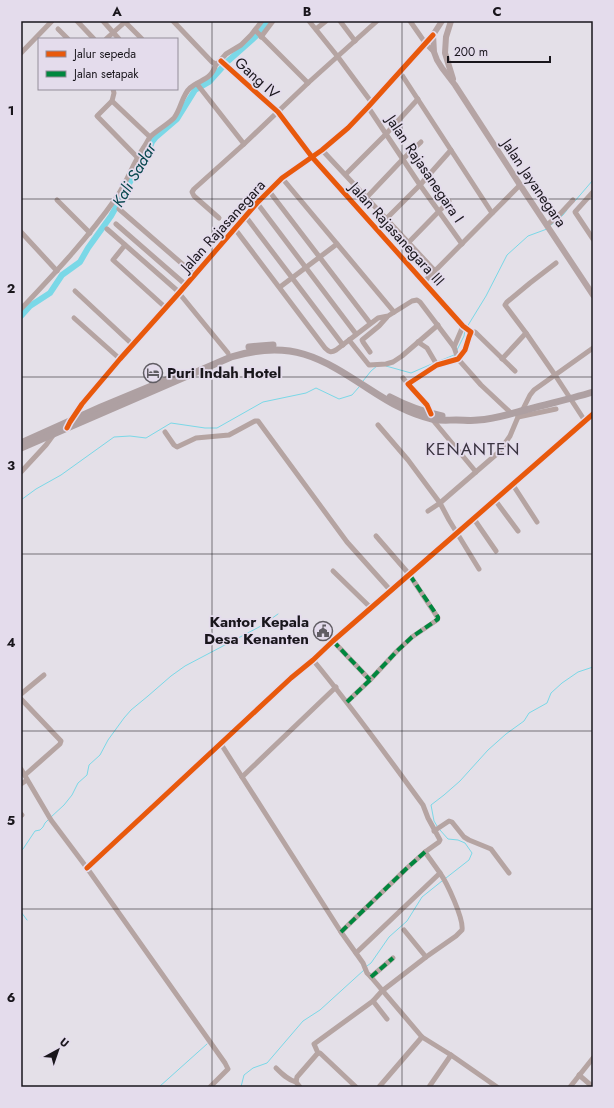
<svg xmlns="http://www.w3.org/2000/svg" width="614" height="1108" viewBox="0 0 614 1108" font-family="Jost,sans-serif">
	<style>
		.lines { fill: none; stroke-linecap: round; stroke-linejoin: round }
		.stream { stroke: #7ad8e7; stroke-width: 1 }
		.river { stroke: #7ad8e7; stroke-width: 6 }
		.minor { stroke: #b5a4a2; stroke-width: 5 }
		.major { stroke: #b5a4a4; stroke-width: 6 }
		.highway { stroke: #aea0a2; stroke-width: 7 }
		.quiet { stroke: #00873e; stroke-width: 4; stroke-dasharray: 8 4; stroke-linecap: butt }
		.cycleway-casing { stroke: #e4dcec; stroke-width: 8 }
		.cycleway { stroke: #e8590c; stroke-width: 5 }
		.grid { fill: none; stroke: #19161c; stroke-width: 1; stroke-opacity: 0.55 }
		.labels { text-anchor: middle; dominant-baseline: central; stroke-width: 3.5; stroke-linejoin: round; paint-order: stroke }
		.street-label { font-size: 15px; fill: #19161c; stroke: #e4dcec }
		.poi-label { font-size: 15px; font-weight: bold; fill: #19161c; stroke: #e4dcec; text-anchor: start }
		.water-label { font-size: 16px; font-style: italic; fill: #06464d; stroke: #e4dcec }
		.quarter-label { font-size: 17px; letter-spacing: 1px; fill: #3a3440; stroke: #e4dcec }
		.neatline { fill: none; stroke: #19161c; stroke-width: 1.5 }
		.grid-label { font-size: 13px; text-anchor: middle; font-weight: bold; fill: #19161c }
	</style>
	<rect width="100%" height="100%" fill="#e4e0e8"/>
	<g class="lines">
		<g class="stream">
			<polyline points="575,201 593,180"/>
			<polyline points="551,225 563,215 567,210"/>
			<polyline points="467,327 486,296 507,255 528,236 547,229"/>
			<polyline points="457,350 464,336 465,330"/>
			<polyline points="437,362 454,355"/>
			<polyline points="386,366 411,373 434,363"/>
			<polyline points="363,381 371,371 377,366"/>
			<polyline points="21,500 36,489 61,475 114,437 130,436 146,438 171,423 205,428 217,428 263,402 306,393 316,388 339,399 352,395 359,387"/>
			<polyline points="51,817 64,805 72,795 78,783 87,775 89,765 100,755 108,740 124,718 131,710 148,696 171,676 185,666 261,626 278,614"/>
			<polyline points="437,826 434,821 431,805 444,795 460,781 488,750 506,734 524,721 529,713 547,703 551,693 562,683 578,672 593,667"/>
			<polyline points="440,830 448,839 458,840 465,843 472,853 469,860 446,878"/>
			<polyline points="21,851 23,849 35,831 40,830 43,827 45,823 49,819"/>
			<polyline points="21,912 27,920"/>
			<polyline points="367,966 371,963 389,937 407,921 422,897 442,881"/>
			<polyline points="159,1087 207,1044"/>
			<polyline points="241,1087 244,1075 253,1068 267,1063 303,1021 320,1010 364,970"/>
		</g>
		<polyline class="river" points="21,316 30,306 50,293 62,275 80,262 88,248 111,216 135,173 144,162 152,142 156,137 177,119 195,90 209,82 227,62 255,37 269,21"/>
		<g class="minor">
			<polyline points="77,21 94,39"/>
			<polyline points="103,21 119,39"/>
			<polyline points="173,21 212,62 216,64 218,63 226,54 241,45 251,35 262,21"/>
			<polyline points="309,21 338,57 372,103"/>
			<polyline points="340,21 355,41"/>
			<polyline points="410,21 426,44 434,52"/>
			<polyline points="58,29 68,39"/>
			<polyline points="316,29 326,21"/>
			<polyline points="255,30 308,83"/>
			<polyline points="261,37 273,21"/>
			<polyline points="106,39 125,22 142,39"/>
			<polyline points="21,53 52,21"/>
			<polyline points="221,61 278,112 312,157 463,326 471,332 469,337 465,350 458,359 437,365 408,384 427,405 431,414"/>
			<polyline points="400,72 492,213"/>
			<polyline points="197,84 244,144 308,83 377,21"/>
			<polyline points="113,89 114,93 112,101 150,137"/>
			<polyline points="112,101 97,116 137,157"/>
			<polyline points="368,107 420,185 462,244"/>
			<polyline points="322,150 435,271"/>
			<polyline points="346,174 386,134 418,99"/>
			<polyline points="282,178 394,312"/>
			<polyline points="269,191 370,323"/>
			<polyline points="593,192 575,212 593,239"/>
			<polyline points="367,197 403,159 421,142"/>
			<polyline points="57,200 90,233"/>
			<polyline points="257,203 356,334"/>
			<polyline points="119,209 195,275"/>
			<polyline points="246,217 343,345"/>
			<polyline points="219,218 194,196 192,192 194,189 244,144"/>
			<polyline points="386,219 420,185 451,150"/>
			<polyline points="116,224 186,285"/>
			<polyline points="547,225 560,214 573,200"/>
			<polyline points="107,229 180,293"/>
			<path d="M235,229L325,348C329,352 331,353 336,350L378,318L388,316L412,301L417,300L420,302L454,347L458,359L481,385L512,414"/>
			<polyline points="21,232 57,271"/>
			<polyline points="408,243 449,201"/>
			<polyline points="125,245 113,260 166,308"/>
			<polyline points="556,263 530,283 507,302 505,305 526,333 555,375 585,421"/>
			<polyline points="424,282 520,185"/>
			<polyline points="280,287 337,244"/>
			<polyline points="75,291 133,345"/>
			<polyline points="179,293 228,353"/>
			<path d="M21,309C54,274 88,238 116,198C127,182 133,163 144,147C146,144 148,140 150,137C157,130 167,125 174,118C181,109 182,95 190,88C200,79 211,81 216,64"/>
			<polyline points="74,318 120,359"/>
			<polyline points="471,332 475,332 515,371"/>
			<polyline points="349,340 369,365 386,364 393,362 402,356 438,325"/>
			<polyline points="418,342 427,348 437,365"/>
			<polyline points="454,347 463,326"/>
			<polyline points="370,352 363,342 362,340 379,326 387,317"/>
			<polyline points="502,359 526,333"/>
			<polyline points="403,378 408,384"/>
			<polyline points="522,411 530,395 534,390 593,348"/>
			<polyline points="518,417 556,409"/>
			<polyline points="432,419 476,472"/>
			<polyline points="70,421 82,404 120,359 179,293 257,203 282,178 322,150 348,128 368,107 433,35"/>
			<polyline points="378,425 408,460 440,503 428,511"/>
			<polyline points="165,432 174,445 177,447 196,438 229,435 255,421 258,421 347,542 391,591"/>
			<polyline points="21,472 46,445 54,434"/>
			<polyline points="513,485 537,522"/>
			<polyline points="495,500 518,531"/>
			<polyline points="474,519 496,551"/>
			<polyline points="479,569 449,520 440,503 499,452 510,436 518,417 518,412"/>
			<polyline points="333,571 371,608"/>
			<polyline points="333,641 370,680"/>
			<path d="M313,660C352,707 387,756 423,805L428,818L440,840L439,842L425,852L440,873L356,953"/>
			<polyline points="21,694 44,675"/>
			<polyline points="21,699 61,741 60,744 25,775"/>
			<polyline points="347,702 370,680 397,651 412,637 437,620 438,618 409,574 376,536"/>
			<polyline points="221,744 341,932 363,963 367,973 371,977 422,1037 451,1055 497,1087"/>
			<polyline points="21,769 51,820 87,868 225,1063 228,1069 210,1087"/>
			<polyline points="242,777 336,687"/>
			<polyline points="21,784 27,780"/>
			<polyline points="21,814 22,815"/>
			<polyline points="434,831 449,821 452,822 464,837 469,840 491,849 509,873"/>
			<polyline points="87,868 291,678 313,660 333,641 457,533 593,414"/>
			<polyline points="404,930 426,957"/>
			<polyline points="341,932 406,869 425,852"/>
			<polyline points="371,977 393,958"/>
			<polyline points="373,1001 387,1019"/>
			<path d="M318,1053L314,1044L373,1001L382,991L426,957L456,936L462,930C464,919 447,883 440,873"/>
			<path d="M276,1068C282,1074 288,1080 296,1082"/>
			<polyline points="579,1075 593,1087"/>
			<polyline points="300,1087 296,1082 297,1077 317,1054 320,1053 356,1087"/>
			<polyline points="379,1087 422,1037"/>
			<polyline points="429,1087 451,1055"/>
			<polyline points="570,1087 593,1058"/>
		</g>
		<g class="major">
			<polyline points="442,21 433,35 434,52 437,60 442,68 455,85 520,185 593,295"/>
			<polyline points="451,21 446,37 445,53 453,79"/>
		</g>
		<g class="highway">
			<polyline points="249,347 260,346 273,345"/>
			<path d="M390,397C407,406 424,412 442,416"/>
			<polyline points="21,443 101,407 178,375"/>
			<path d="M21,448L231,357C291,339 320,357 369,389C389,402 409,414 432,419C441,421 448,420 456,420C464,420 471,421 478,420C494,419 510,414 525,410C548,404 570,399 593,392"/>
		</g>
		<g class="quiet">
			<polyline points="333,641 370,680"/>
			<polyline points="347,702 370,680 397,651 412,637 438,619 438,617 409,574"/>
			<polyline points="341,932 406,869 425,852"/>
			<polyline points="371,977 393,958"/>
		</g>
		<g class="cycleway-casing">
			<g id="cycleway">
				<polyline points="221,61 278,112 312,157 463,326 471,332 469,337 465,350 458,359 437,365 408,384 427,405 431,414"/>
				<polyline points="67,428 70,422 82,404 120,359 179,293 257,203 282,178 322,150 348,128 368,107 433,35"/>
				<polyline points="87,868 291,678 313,660 333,641 457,533 593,414"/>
			</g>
		</g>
		<use href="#cycleway" class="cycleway"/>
	</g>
	<path class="grid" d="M212,21V1087M402,21V1087M21,199H593M21,377H593M21,554H593M21,731H593M21,909H593"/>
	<defs>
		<g id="hotel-ring" transform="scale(1)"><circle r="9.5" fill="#e4dcec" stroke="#605d63" stroke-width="1.5"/><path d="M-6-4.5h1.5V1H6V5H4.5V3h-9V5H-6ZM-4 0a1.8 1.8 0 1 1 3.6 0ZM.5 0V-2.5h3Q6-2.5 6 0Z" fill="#605d63"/></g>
		<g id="civic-ring" transform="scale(1)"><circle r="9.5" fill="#e4dcec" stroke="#605d63" stroke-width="1.5"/><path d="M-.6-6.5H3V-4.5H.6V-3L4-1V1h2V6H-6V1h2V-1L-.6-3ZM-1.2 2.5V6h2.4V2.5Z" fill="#605d63"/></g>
	</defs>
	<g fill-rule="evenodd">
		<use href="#hotel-ring" x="153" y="373"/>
		<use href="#civic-ring" x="323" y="631"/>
	</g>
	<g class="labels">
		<g class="street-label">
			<text transform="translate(257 78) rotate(42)">Gang IV</text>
			<text transform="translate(425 169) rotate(56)">Jalan Rajasanegara I</text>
			<text transform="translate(534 183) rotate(56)">Jalan Jayanegara</text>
			<text transform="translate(223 226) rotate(-48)">Jalan Rajasanegara</text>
			<text transform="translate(397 234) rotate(48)">Jalan Rajasanegara III</text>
		</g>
		<g class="poi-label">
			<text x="167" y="373">Puri Indah Hotel</text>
			<text x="309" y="622" text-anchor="end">Kantor Kepala<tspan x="309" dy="17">Desa Kenanten</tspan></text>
		</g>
		<g class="water-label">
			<text transform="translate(134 175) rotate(-60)">Kali Sadar</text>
		</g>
		<g class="quarter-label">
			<text x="473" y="449">KENANTEN</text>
		</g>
	</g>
	<rect width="614" height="1108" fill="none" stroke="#e4dcec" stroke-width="44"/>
	<rect x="38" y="38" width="140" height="52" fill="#e4dcec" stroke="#938d99"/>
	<rect x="46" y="51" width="20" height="6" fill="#e8590c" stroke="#938d99"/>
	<text x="74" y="58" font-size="12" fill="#19161c">Jalur sepeda</text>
	<rect x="46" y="71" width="20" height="6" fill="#00873e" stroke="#938d99"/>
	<text x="74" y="78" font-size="12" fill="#19161c">Jalan setapak</text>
	<g transform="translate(58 1050) rotate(40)" stroke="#e4dcec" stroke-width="3" paint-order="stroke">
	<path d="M0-3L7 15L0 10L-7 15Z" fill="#19161c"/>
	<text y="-6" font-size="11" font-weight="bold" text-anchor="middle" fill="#19161c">U</text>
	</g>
	<path d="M448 56v6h102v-6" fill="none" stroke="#19161c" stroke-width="2"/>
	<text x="454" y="56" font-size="12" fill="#19161c" stroke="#e4dcec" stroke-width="3" paint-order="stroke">200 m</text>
	<rect x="22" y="22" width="570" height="1064" class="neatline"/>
	<g class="grid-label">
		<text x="117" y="16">A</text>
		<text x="307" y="16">B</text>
		<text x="497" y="16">C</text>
		<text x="11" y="115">1</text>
		<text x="11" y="293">2</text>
		<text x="11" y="470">3</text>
		<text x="11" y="647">4</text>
		<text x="11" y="825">5</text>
		<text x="11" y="1002">6</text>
	</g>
</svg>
